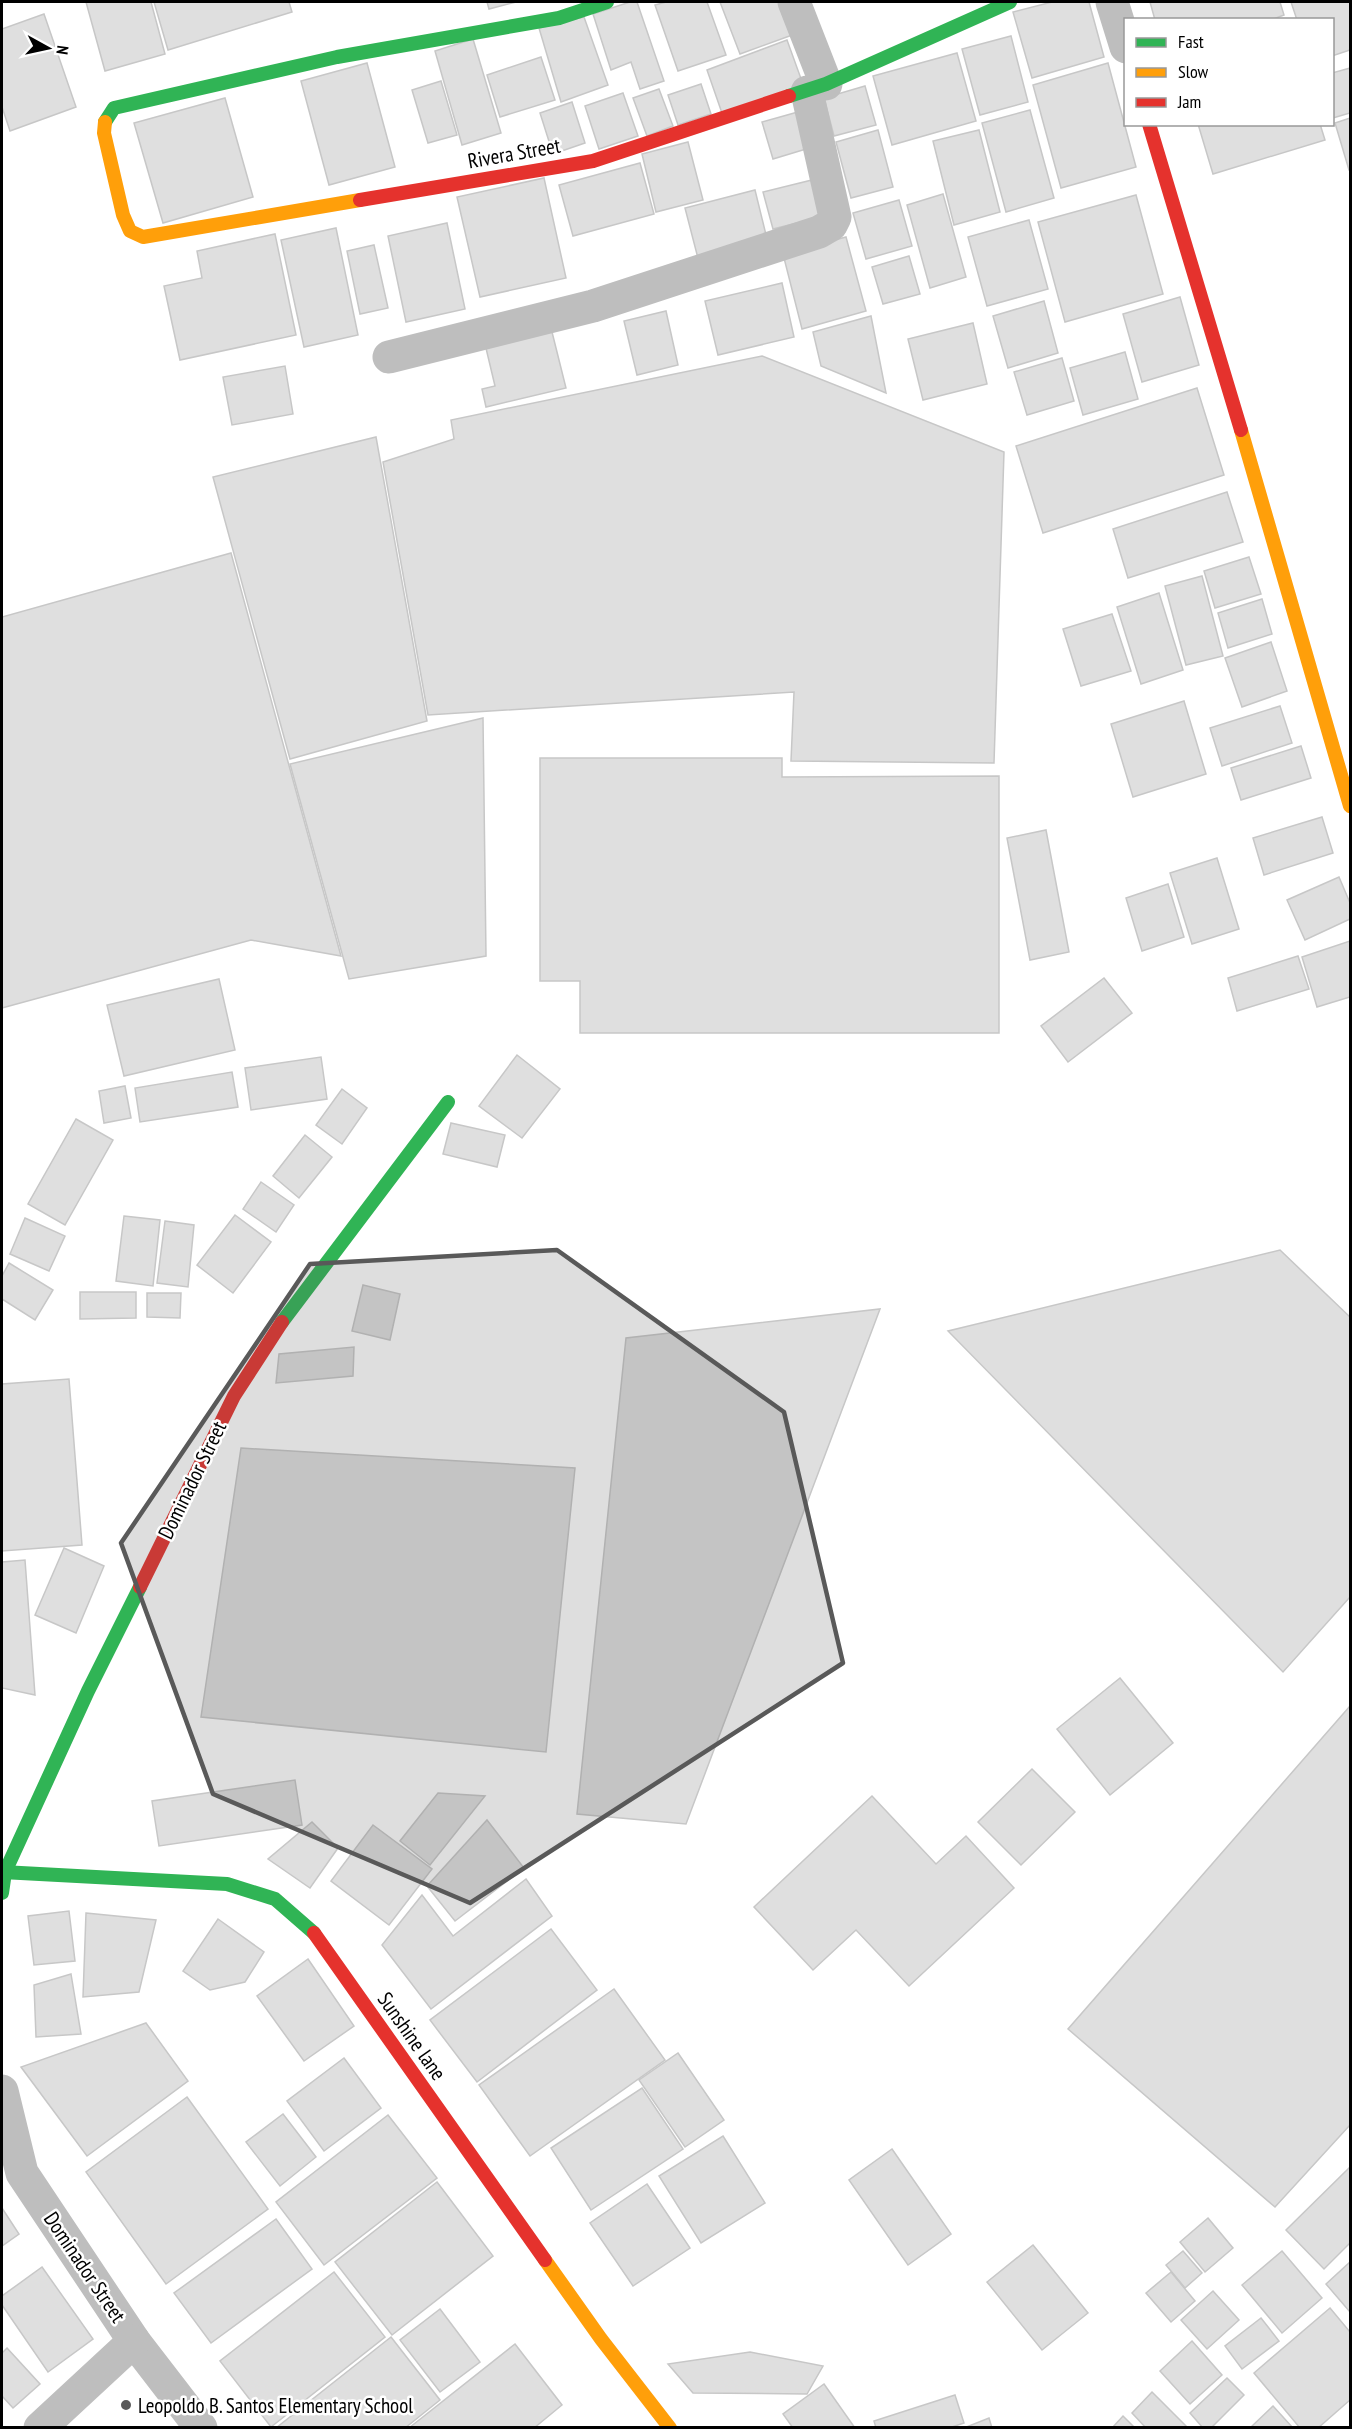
<svg xmlns="http://www.w3.org/2000/svg" width="1352" height="2429" viewBox="0 0 1352 2429" font-family="'PT Sans Narrow',sans-serif">
	<style>
		.building { fill: #dfdfdf; stroke: #c7c7c7; stroke-width: 1.5 }
		.lines { fill: none; stroke-linecap: round; stroke-linejoin: round }
		.street { stroke: #bebebe; stroke-width: 33 }
		.fast { stroke: #30b455; stroke-width: 14 }
		.slow { stroke: #ff9f0a; stroke-width: 14 }
		.jam { stroke: #e5322d; stroke-width: 14 }
		.marked { fill: #595959; fill-opacity: 0.2; stroke: #595959; stroke-width: 4.5; stroke-linejoin: round }
		.poi-dot { fill: #595959; stroke: #fff; stroke-width: 2 }
		.labels { text-anchor: middle; dominant-baseline: central; stroke-width: 5; stroke-linejoin: round; paint-order: stroke }
		.street-label { font-size: 21px; fill: #000; stroke: #fff }
		.poi-label { font-size: 21px; fill: #000; stroke: #fff; text-anchor: start }
	</style>
	<rect width="100%" height="100%" fill="#fff"/>
	<g class="building">
		<polygon points="86,2 151,2 165,54 105,71"/>
		<polygon points="154,2 289,2 292,12 168,50"/>
		<polygon points="487,2 516,2 489,9"/>
		<polygon points="630,2 637,2 664,81 640,89 631,62 611,70 593,14"/>
		<polygon points="666,2 707,2 726,55 678,71 655,5"/>
		<polygon points="720,2 782,2 795,34 740,54"/>
		<polygon points="1052,2 1089,2 1104,57 1032,78 1013,12"/>
		<polygon points="1150,2 1280,2 1284,15 1271,20 1155,20"/>
		<polygon points="1291,2 1350,2 1350,50 1332,56 1332,20 1297,20"/>
		<polygon points="44,14 76,107 10,131 2,107 2,29"/>
		<polygon points="584,17 608,85 561,102 539,28"/>
		<polygon points="1011,36 1028,102 980,115 962,49"/>
		<polygon points="473,39 501,133 462,145 435,51"/>
		<polygon points="787,40 804,87 723,116 707,70"/>
		<polygon points="957,53 976,121 892,145 873,76"/>
		<polygon points="541,57 555,100 500,117 487,75"/>
		<polygon points="367,63 395,167 329,185 301,81"/>
		<polygon points="1108,63 1136,167 1061,188 1033,85"/>
		<polygon points="1350,68 1350,113 1333,118 1332,73"/>
		<polygon points="441,81 457,135 428,143 412,90"/>
		<polygon points="701,84 711,114 678,125 668,95"/>
		<polygon points="865,86 876,125 834,136 824,98"/>
		<polygon points="659,89 673,126 647,136 633,98"/>
		<polygon points="623,93 638,136 599,149 585,106"/>
		<polygon points="225,98 253,197 163,223 134,123"/>
		<polygon points="572,102 585,143 553,154 540,113"/>
		<polygon points="805,110 816,146 773,159 762,122"/>
		<polygon points="1030,110 1054,198 1006,212 982,123"/>
		<polygon points="1350,118 1350,170 1349,170 1335,123"/>
		<polygon points="1198,124 1320,124 1325,140 1213,174"/>
		<polygon points="878,130 893,187 851,198 836,142"/>
		<polygon points="979,130 1000,212 954,225 933,141"/>
		<polygon points="688,142 703,200 656,212 642,154"/>
		<polygon points="640,163 654,214 573,236 559,185"/>
		<polygon points="544,178 566,278 480,297 457,197"/>
		<polygon points="816,179 825,216 773,229 763,192"/>
		<polygon points="755,190 769,247 700,266 685,208"/>
		<polygon points="943,194 966,277 930,288 907,205"/>
		<polygon points="1136,195 1163,294 1065,322 1038,222"/>
		<polygon points="899,200 912,246 866,259 853,213"/>
		<polygon points="1029,220 1048,289 987,306 968,237"/>
		<polygon points="447,223 465,309 406,322 388,236"/>
		<polygon points="336,228 358,335 304,347 281,240"/>
		<polygon points="275,234 296,335 180,360 164,286 202,278 197,251"/>
		<polygon points="846,237 866,311 802,329 783,254"/>
		<polygon points="374,245 388,308 360,314 347,251"/>
		<polygon points="909,256 920,294 883,304 872,267"/>
		<polygon points="782,283 794,337 718,355 705,301"/>
		<polygon points="1180,297 1199,365 1142,382 1123,314"/>
		<polygon points="1044,301 1058,353 1008,368 993,316"/>
		<polygon points="666,311 678,365 637,375 624,321"/>
		<polygon points="871,316 886,393 821,366 813,332"/>
		<polygon points="973,323 987,384 923,400 908,339"/>
		<polygon points="551,328 566,388 486,407 482,389 495,386 485,344"/>
		<polygon points="1125,352 1138,399 1083,415 1070,368"/>
		<polygon points="762,356 1004,452 994,763 791,761 794,692 428,715 383,462 454,439 451,420"/>
		<polygon points="1062,358 1074,401 1027,415 1014,372"/>
		<polygon points="285,366 293,414 232,425 223,377"/>
		<polygon points="1197,388 1224,475 1043,533 1016,446"/>
		<polygon points="376,437 427,721 290,759 213,477"/>
		<polygon points="1227,492 1243,542 1128,578 1113,529"/>
		<polygon points="231,553 341,956 251,940 2,1008 2,617"/>
		<polygon points="1249,557 1261,594 1215,608 1204,571"/>
		<polygon points="1202,576 1223,656 1186,665 1165,586"/>
		<polygon points="1159,593 1183,670 1141,684 1117,607"/>
		<polygon points="1262,599 1272,634 1228,648 1218,613"/>
		<polygon points="1112,614 1131,671 1081,686 1063,629"/>
		<polygon points="1271,642 1287,691 1242,707 1225,658"/>
		<polygon points="1184,701 1206,774 1133,797 1111,724"/>
		<polygon points="1280,706 1292,743 1222,766 1210,728"/>
		<polygon points="483,718 486,956 349,979 290,764"/>
		<polygon points="1301,746 1311,778 1241,800 1231,768"/>
		<polygon points="540,758 782,758 782,777 999,776 999,1033 580,1033 580,981 540,981"/>
		<polygon points="1322,817 1333,853 1264,875 1253,838"/>
		<polygon points="1046,830 1069,952 1030,960 1007,838"/>
		<polygon points="1217,858 1239,929 1192,944 1170,873"/>
		<polygon points="1339,877 1350,903 1350,919 1305,940 1287,900"/>
		<polygon points="1168,884 1184,937 1142,951 1126,898"/>
		<polygon points="1350,941 1350,997 1317,1007 1302,957"/>
		<polygon points="1298,956 1309,989 1237,1011 1228,978"/>
		<polygon points="1104,978 1132,1013 1068,1062 1041,1026"/>
		<polygon points="219,979 235,1050 124,1076 107,1005"/>
		<polygon points="517,1055 560,1089 522,1138 479,1106"/>
		<polygon points="321,1057 327,1099 251,1110 245,1068"/>
		<polygon points="232,1072 238,1107 140,1122 135,1088"/>
		<polygon points="125,1086 131,1118 104,1123 99,1091"/>
		<polygon points="342,1089 367,1108 342,1144 316,1125"/>
		<polygon points="76,1119 113,1140 65,1225 28,1204"/>
		<polygon points="451,1123 505,1135 497,1167 443,1154"/>
		<polygon points="305,1135 332,1157 299,1198 273,1176"/>
		<polygon points="261,1182 294,1205 276,1232 243,1209"/>
		<polygon points="235,1215 271,1242 233,1293 197,1265"/>
		<polygon points="124,1216 160,1220 153,1286 116,1281"/>
		<polygon points="25,1218 65,1236 49,1271 10,1254"/>
		<polygon points="165,1221 194,1225 188,1287 157,1283"/>
		<polygon points="1280,1250 1350,1317 1350,1597 1283,1672 948,1331"/>
		<polygon points="9,1263 53,1290 35,1320 2,1299 2,1276"/>
		<polygon points="363,1285 400,1294 390,1340 352,1331"/>
		<polygon points="80,1292 136,1292 136,1318 80,1319"/>
		<polygon points="147,1293 181,1293 180,1318 147,1317"/>
		<polygon points="880,1309 686,1824 577,1814 626,1338"/>
		<polygon points="354,1347 353,1376 276,1383 279,1354"/>
		<polygon points="69,1379 82,1545 2,1551 2,1384"/>
		<polygon points="241,1448 575,1468 546,1752 201,1717"/>
		<polygon points="64,1548 104,1566 76,1633 35,1615"/>
		<polygon points="25,1560 35,1695 2,1688 2,1562"/>
		<polygon points="1120,1678 1173,1743 1110,1795 1057,1729"/>
		<polygon points="1350,1706 1350,2125 1275,2207 1068,2029"/>
		<polygon points="1032,1769 1075,1812 1021,1865 978,1822"/>
		<polygon points="295,1780 302,1825 159,1846 152,1801"/>
		<polygon points="438,1793 485,1796 430,1865 400,1841"/>
		<polygon points="872,1796 936,1864 966,1836 1014,1888 909,1986 856,1930 813,1970 754,1907"/>
		<polygon points="487,1820 524,1868 455,1921 427,1886"/>
		<polygon points="312,1822 338,1848 310,1888 268,1859"/>
		<polygon points="373,1825 432,1869 389,1925 331,1881"/>
		<polygon points="526,1879 552,1916 431,2009 382,1945 422,1895 453,1936"/>
		<polygon points="69,1911 75,1961 34,1965 28,1916"/>
		<polygon points="86,1913 156,1920 139,1992 83,1997"/>
		<polygon points="218,1919 264,1952 245,1982 210,1990 183,1971"/>
		<polygon points="551,1929 597,1990 477,2082 430,2020"/>
		<polygon points="308,1959 354,2026 304,2061 257,1996"/>
		<polygon points="71,1974 81,2034 36,2037 34,1985"/>
		<polygon points="614,1989 665,2060 530,2156 479,2085"/>
		<polygon points="146,2023 188,2081 87,2156 21,2067"/>
		<polygon points="678,2053 724,2120 685,2147 639,2080"/>
		<polygon points="344,2058 381,2108 324,2151 287,2101"/>
		<polygon points="642,2088 683,2149 591,2210 551,2148"/>
		<polygon points="187,2097 268,2209 166,2284 86,2172"/>
		<polygon points="283,2114 316,2157 280,2186 246,2142"/>
		<polygon points="388,2115 437,2178 324,2265 276,2202"/>
		<polygon points="723,2136 765,2203 701,2243 659,2176"/>
		<polygon points="892,2149 951,2234 908,2265 849,2180"/>
		<polygon points="1350,2167 1350,2243 1324,2269 1286,2230"/>
		<polygon points="437,2182 493,2256 392,2335 335,2262"/>
		<polygon points="647,2184 690,2248 633,2286 590,2223"/>
		<polygon points="2,2208 19,2234 2,2246"/>
		<polygon points="1208,2218 1233,2248 1205,2272 1180,2242"/>
		<polygon points="276,2219 312,2269 211,2343 174,2293"/>
		<polygon points="1033,2245 1088,2313 1042,2350 987,2282"/>
		<polygon points="1183,2251 1202,2273 1185,2288 1166,2265"/>
		<polygon points="1282,2251 1322,2298 1282,2333 1242,2285"/>
		<polygon points="1350,2262 1350,2312 1326,2284"/>
		<polygon points="42,2267 93,2339 48,2372 2,2305 2,2296"/>
		<polygon points="334,2272 385,2337 271,2427 220,2361"/>
		<polygon points="1171,2272 1195,2301 1171,2322 1146,2293"/>
		<polygon points="1213,2291 1239,2320 1207,2349 1181,2320"/>
		<polygon points="1330,2308 1350,2332 1350,2400 1318,2428 1300,2428 1254,2373"/>
		<polygon points="440,2309 480,2362 440,2392 400,2340"/>
		<polygon points="1261,2318 1279,2341 1242,2369 1225,2346"/>
		<polygon points="391,2337 440,2400 405,2428 276,2428"/>
		<polygon points="1192,2341 1222,2375 1190,2404 1160,2371"/>
		<polygon points="515,2344 562,2405 534,2428 409,2428"/>
		<polygon points="7,2348 40,2384 13,2408 2,2396 2,2353"/>
		<polygon points="750,2352 823,2366 807,2394 693,2393 668,2364"/>
		<polygon points="1227,2378 1244,2395 1211,2428 1203,2428 1190,2413"/>
		<polygon points="824,2384 855,2428 793,2428 783,2414"/>
		<polygon points="1152,2392 1188,2428 1146,2428 1132,2413"/>
		<polygon points="955,2395 964,2423 949,2428 876,2428 874,2421"/>
		<polygon points="1273,2406 1293,2428 1250,2428"/>
		<polygon points="1123,2416 1135,2428 1112,2428"/>
		<polygon points="989,2418 992,2428 964,2428"/>
	</g>
	<g class="lines">
		<g class="street">
			<polyline points="794,2 826,84"/>
			<polyline points="1112,2 1126,47"/>
			<polyline points="389,357 593,306 819,232 831,225 835,217 807,92"/>
			<polyline points="2,2091 22,2173 134,2341 201,2428"/>
			<polyline points="40,2428 134,2341"/>
		</g>
		<g class="fast">
			<polyline points="789,96 826,84 1010,2"/>
			<polyline points="105,122 114,108 337,57 559,18 607,2"/>
			<polyline points="282,1322 448,1102"/>
			<polyline points="2,1872 227,1884 275,1899 314,1933"/>
			<polyline points="2,1893 5,1872 88,1691 140,1587"/>
		</g>
		<g class="slow">
			<polyline points="105,122 104,133 123,215 130,231 143,237 360,200"/>
			<polyline points="1241,430 1350,806"/>
			<polyline points="545,2260 601,2339 670,2428"/>
		</g>
		<g class="jam">
			<polyline points="1149,124 1241,430"/>
			<polyline points="360,200 593,161 789,96"/>
			<polyline points="140,1587 234,1396 282,1322"/>
			<polyline points="314,1933 545,2260"/>
		</g>
	</g>
	<path class="marked" d="M557,1250L784,1412L843,1663L470,1903L213,1794L121,1543L310,1264Z"/>
	<circle class="poi-dot" cx="126" cy="2405" r="6"/>
	<g class="labels">
		<g class="street-label">
			<text transform="translate(514 153) rotate(-10)">Rivera Street</text>
			<text transform="translate(192 1480) rotate(-64)">Dominador Street</text>
			<text transform="translate(412 2036) rotate(55)">Sunshine lane</text>
			<text transform="translate(85 2267) rotate(56)">Dominador Street</text>
		</g>
		<g class="poi-label">
			<text x="138" y="2405">Leopoldo B. Santos Elementary School</text>
		</g>
	</g>
	<rect width="1352" height="2429" fill="none" stroke="#000000" stroke-width="6"/>
	<rect x="1124" y="18" width="210" height="108" fill="#ffffff" stroke="#999999" stroke-width="1.5"/>
	<rect x="1136" y="38" width="30" height="9" fill="#30b455" stroke="#999999" stroke-width="1.5"/>
	<text x="1178" y="48" font-size="18" fill="#000000">Fast</text>
	<rect x="1136" y="68" width="30" height="9" fill="#ff9f0a" stroke="#999999" stroke-width="1.5"/>
	<text x="1178" y="78" font-size="18" fill="#000000">Slow</text>
	<rect x="1136" y="98" width="30" height="9" fill="#e5322d" stroke="#999999" stroke-width="1.5"/>
	<text x="1178" y="108" font-size="18" fill="#000000">Jam</text>
	<g transform="translate(48 48) rotate(98)" stroke="#ffffff" stroke-width="4.5" paint-order="stroke">
	<path d="M0-4.5L10 22L0 15L-10 22Z" fill="#000000"/>
	<text y="-9" font-size="16" font-weight="bold" text-anchor="middle" fill="#000000">N</text>
	</g>
</svg>
